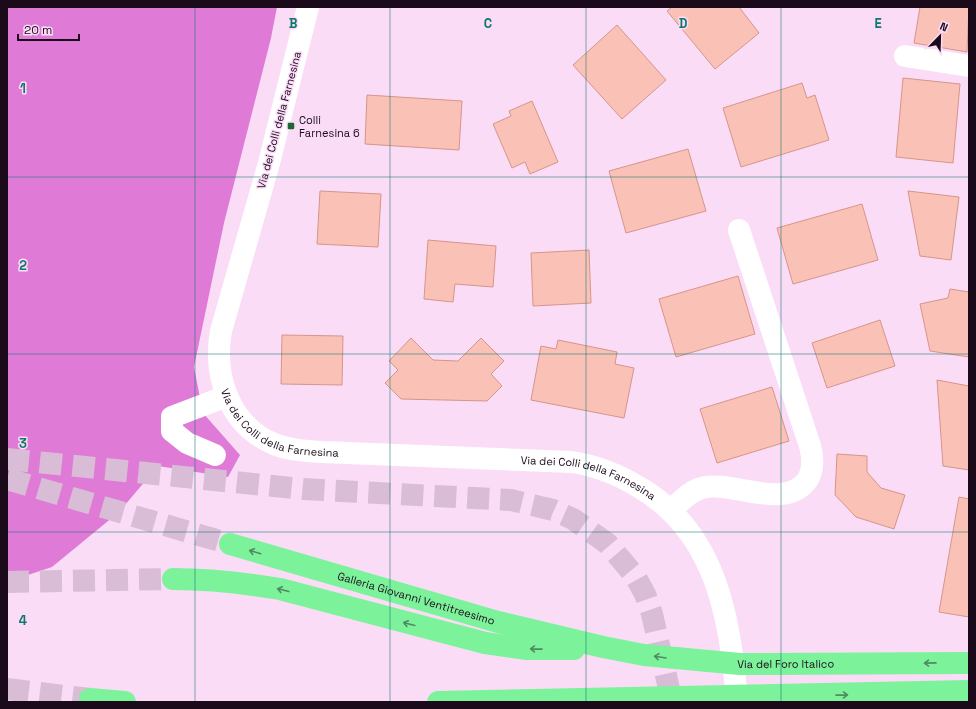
<svg xmlns="http://www.w3.org/2000/svg" width="976" height="709" viewBox="0 0 976 709" font-family="'Space Grotesk',sans-serif">
	<style>
		.forest { fill: #df7bd7 }
		.building { fill: #fac1b7; stroke: #d69589 }
		.lines { fill: none; stroke-linecap: round; stroke-linejoin: round }
		.highway-tunnel { stroke: #d9bcd6; stroke-width: 22; stroke-dasharray: 22 11; stroke-linecap: butt }
		.minor { stroke: #fff; stroke-width: 22 }
		.highway { stroke: #7cf29b; stroke-width: 22 }
		.oneway { stroke: #508a61 }
		.grid { fill: none; stroke: #0f766e; stroke-width: 1; stroke-opacity: 0.55 }
		.poi-dot { fill: #1c6735; stroke: #fbdcf7; stroke-width: 1.5 }
		.labels { text-anchor: middle; dominant-baseline: central; stroke-width: 3; stroke-linejoin: round; paint-order: stroke }
		.street-label { font-size: 11px; fill: #1b0a1a; stroke: #fbdcf7 }
		.poi-label { font-size: 11px; fill: #1b0a1a; stroke: #fbdcf7; text-anchor: start }
		.grid-label { font-size: 13px; text-anchor: middle; font-weight: bold; fill: #0f766e; stroke: #fbdcf7; stroke-width: 3; stroke-linejoin: round; paint-order: stroke }
	</style>
	<rect width="100%" height="100%" fill="#fbdcf7"/>
	<polygon class="forest" points="7,7 277,7 271,38 224,223 194,367 203,413 240,455 228,477 158,466 119,512 52,567 7,582"/>
	<g class="building">
		<polygon points="672,7 739,7 759,33 715,69 667,11"/>
		<polygon points="920,7 969,7 967,52 914,43"/>
		<polygon points="617,25 666,80 622,119 573,65"/>
		<polygon points="903,78 960,84 953,163 896,157"/>
		<polygon points="802,83 807,98 815,95 829,140 741,167 723,108"/>
		<polygon points="367,95 462,101 459,150 365,144"/>
		<polygon points="532,101 558,162 530,174 525,162 512,168 493,124 511,116 509,111"/>
		<polygon points="688,149 706,211 626,233 609,171"/>
		<polygon points="320,191 381,194 378,247 317,244"/>
		<polygon points="908,191 959,197 951,260 920,256"/>
		<polygon points="862,204 878,260 793,284 777,228"/>
		<polygon points="428,240 496,246 493,287 455,284 453,302 424,299"/>
		<polygon points="589,250 591,303 533,306 531,253"/>
		<polygon points="738,276 755,334 676,357 659,299"/>
		<polygon points="950,289 969,292 969,357 930,351 920,304 948,298"/>
		<polygon points="880,320 895,366 827,388 812,343"/>
		<polygon points="282,335 343,336 342,385 281,384"/>
		<polygon points="411,338 433,360 458,361 481,338 504,361 491,374 502,386 487,401 401,399 385,383 398,370 389,361"/>
		<polygon points="558,340 617,352 615,364 634,368 624,418 531,400 541,346 556,349"/>
		<polygon points="937,380 969,386 969,470 943,466"/>
		<polygon points="772,387 789,441 717,463 700,409"/>
		<polygon points="837,454 867,456 867,472 881,488 905,495 894,529 856,517 835,495"/>
		<polygon points="959,497 969,499 969,617 939,612"/>
	</g>
	<g class="lines">
		<g class="highway-tunnel">
			<polyline points="7,459 303,489 511,500 553,510 573,519 608,544 635,576 645,594 652,614 672,702"/>
			<polyline points="7,479 230,544"/>
			<polyline points="7,582 173,579"/>
			<polyline points="7,689 90,699"/>
		</g>
		<g class="minor">
			<path id="s1" d="M308,7L269,163L221,331C213,376 229,425 274,444C289,450 306,451 322,452L572,462C598,466 620,475 642,489C717,534 731,622 737,702"/>
			<polyline points="905,56 969,66"/>
			<polyline points="215,455 187,443 172,431 172,417 227,396"/>
			<path d="M671,510C681,501 692,489 706,487C735,482 787,511 808,479C814,468 813,457 810,446L739,230"/>
		</g>
		<g class="highway">
			<path id="s2" d="M230,544L498,622L603,647L644,655L740,664L969,663"/>
			<path d="M173,579C209,579 244,583 280,589L485,643L527,649H574"/>
			<polyline points="90,699 125,702"/>
			<polyline points="438,702 969,691"/>
		</g>
	</g>
	<defs><path id="oneway-shaft" d="M-6 0H5M1.5-3L5.5 0L1.5 3" fill="none" stroke-width="1.6" stroke-linecap="round" stroke-linejoin="round"/></defs>
	<g class="oneway">
		<use href="#oneway-shaft" transform="translate(255 552) rotate(-164)"/>
		<use href="#oneway-shaft" transform="translate(283 590) rotate(-166)"/>
		<use href="#oneway-shaft" transform="translate(409 624) rotate(-165)"/>
		<use href="#oneway-shaft" transform="translate(536 649) rotate(-179)"/>
		<use href="#oneway-shaft" transform="translate(660 657) rotate(-171)"/>
		<use href="#oneway-shaft" transform="translate(930 663) rotate(179)"/>
		<use href="#oneway-shaft" transform="translate(842 695) rotate(-1)"/>
	</g>
	<path class="grid" d="M195,7V702M390,7V702M586,7V702M781,7V702M7,177H969M7,354H969M7,532H969"/>
	<rect class="poi-dot" x="287" y="122" width="8" height="8" rx="2"/>
	<g class="labels">
		<g class="street-label">
			<text transform="translate(279 120) rotate(-75)">Via dei Colli della Farnesina</text>
			<text stroke="none"><textPath href="#s1" startOffset="465">Via dei Colli della Farnesina</textPath></text>
			<text stroke="none"><textPath href="#s1" startOffset="789">Via dei Colli della Farnesina</textPath></text>
			<text stroke="none"><textPath href="#s2" startOffset="194">Galleria Giovanni Ventitreesimo</textPath></text>
			<text stroke="none"><textPath href="#s2" startOffset="571">Via del Foro Italico</textPath></text>
		</g>
		<g class="poi-label">
			<text x="299" y="120">Colli<tspan x="299" dy="13">Farnesina 6</tspan></text>
		</g>
	</g>
	<g class="grid-label">
		<text x="293" y="28">B</text>
		<text x="488" y="28">C</text>
		<text x="683" y="28">D</text>
		<text x="878" y="28">E</text>
		<text x="23" y="93">1</text>
		<text x="23" y="270">2</text>
		<text x="23" y="448">3</text>
		<text x="23" y="625">4</text>
	</g>
	<rect width="976" height="709" fill="none" stroke="#1b0a1a" stroke-width="16"/>
	<g transform="translate(940 36) rotate(23)" stroke="#fbdcf7" stroke-width="3" paint-order="stroke">
	<path d="M0-3L7 15L0 10L-7 15Z" fill="#1b0a1a"/>
	<text y="-6" font-size="11" font-weight="bold" text-anchor="middle" fill="#1b0a1a">N</text>
	</g>
	<path d="M18 34v6h61v-6" fill="none" stroke="#1b0a1a" stroke-width="2"/>
	<text x="24" y="34" font-size="12" fill="#1b0a1a" stroke="#fbdcf7" stroke-width="3" paint-order="stroke">20 m</text>
</svg>
